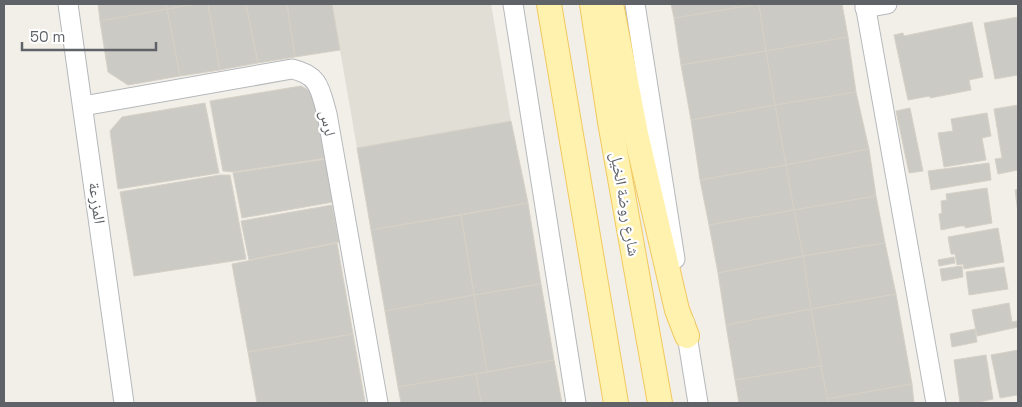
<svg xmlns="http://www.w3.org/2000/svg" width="1022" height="407" viewBox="0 0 1022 407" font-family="'Space Grotesk','Noto Naskh Arabic',sans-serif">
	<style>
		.education { fill: #e1ded6 }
		.building { fill: #cccac5; stroke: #d6d1c6 }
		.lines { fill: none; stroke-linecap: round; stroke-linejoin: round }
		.minor-casing { stroke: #b5b8bc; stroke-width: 21 }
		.major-casing { stroke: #f2c960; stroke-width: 26 }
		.minor { stroke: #fff; stroke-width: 19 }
		.major { stroke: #fff2af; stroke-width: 24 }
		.labels { text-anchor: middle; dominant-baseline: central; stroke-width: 4.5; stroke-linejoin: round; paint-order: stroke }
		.street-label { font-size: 16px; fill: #5f6368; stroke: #fff }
	</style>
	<rect width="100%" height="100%" fill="#f1efe8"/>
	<polygon class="education" points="332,4 491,4 511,121 357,148"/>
	<g class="building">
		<polygon points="98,4 166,4 167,9 100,21"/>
		<polygon points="166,4 198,4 167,9"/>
		<polygon points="198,4 208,4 220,70 180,76 167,9"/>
		<polygon points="208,4 246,4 258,63 220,70"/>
		<polygon points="246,4 287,4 295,57 258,63"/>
		<polygon points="287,4 332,4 340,50 295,57"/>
		<polygon points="671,4 759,4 674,18"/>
		<polygon points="759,4 766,51 681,65 674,18"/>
		<polygon points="759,4 842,4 848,37 766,51"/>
		<polygon points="167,9 180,76 128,85 108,72 100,21"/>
		<polygon points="1018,17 1018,75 995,79 984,23"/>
		<polygon points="972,22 983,77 969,80 971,90 930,98 930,96 908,100 894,35 903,33 904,36"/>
		<polygon points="848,37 856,92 775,105 766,51"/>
		<polygon points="766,51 775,105 691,120 681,65"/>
		<polygon points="301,86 318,95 327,158 233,172 223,171 210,101"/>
		<polygon points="856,92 869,149 786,165 775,105"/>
		<polygon points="205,103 219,173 118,189 110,131 122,117"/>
		<polygon points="775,105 786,165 700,180 691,120"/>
		<polygon points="1018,105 1018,170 998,174 995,159 1002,158 994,109"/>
		<polygon points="910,108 923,171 909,173 896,111"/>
		<polygon points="987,113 991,136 982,138 986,160 944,167 938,133 953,131 951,119"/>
		<polygon points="511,121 528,203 371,230 357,148"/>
		<polygon points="869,149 876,196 794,210 786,165"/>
		<polygon points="327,159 333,202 242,218 233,173"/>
		<polygon points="989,163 991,180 931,190 928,171"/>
		<polygon points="786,165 794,210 709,225 700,180"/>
		<polygon points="220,175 230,175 246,259 134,276 120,192"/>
		<polygon points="987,188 992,223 965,228 965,226 960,226 941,230 939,214 942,213 941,201 947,200 946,194"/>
		<polygon points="1018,189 1018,213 1015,190"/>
		<polygon points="876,196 885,243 803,256 794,210"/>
		<polygon points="528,203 541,284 474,295 461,215"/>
		<polygon points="332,205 339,242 249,260 241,221"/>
		<polygon points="794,210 803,256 718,273 709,225"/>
		<polygon points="461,215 474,295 385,311 371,230"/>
		<polygon points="998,228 1004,262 964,269 963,264 957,265 955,254 951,254 948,237"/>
		<polygon points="337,243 353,334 248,352 232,264"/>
		<polygon points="885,243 896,294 811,309 803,256"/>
		<polygon points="803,256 811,309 726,325 718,273"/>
		<polygon points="954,257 955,263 939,266 938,260"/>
		<polygon points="962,266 963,277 942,281 940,269"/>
		<polygon points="1004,267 1008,289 969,295 966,272"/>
		<polygon points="541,284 554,360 487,372 474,295"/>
		<polygon points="896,294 912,384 827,399 811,309"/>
		<polygon points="474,295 487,372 398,387 385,311"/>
		<polygon points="1009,303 1012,322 1017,321 1018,327 977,336 972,310"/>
		<polygon points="811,309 821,366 735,380 726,325"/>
		<polygon points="975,329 977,342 952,347 950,334"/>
		<polygon points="353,334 365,402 257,403 248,352"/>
		<polygon points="1018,350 1018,398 1017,395 1000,398 991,355"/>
		<polygon points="986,355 993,399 975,403 960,403 954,360"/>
		<polygon points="554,360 562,403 481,403 476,374"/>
		<polygon points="821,366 828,403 739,403 735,380"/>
		<polygon points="476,374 481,403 401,403 398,387"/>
		<polygon points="912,384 914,403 828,403 827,399"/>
	</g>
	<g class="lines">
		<g class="minor-casing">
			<g id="minor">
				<polyline points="68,4 124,403"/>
				<polyline points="513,4 576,403"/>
				<polyline points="635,4 675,259"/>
				<polyline points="865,4 936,403"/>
				<polyline points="865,8 887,4"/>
				<path d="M83,106L292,69C320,75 320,90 327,114L378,403"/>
				<polyline points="685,323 698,403"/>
			</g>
		</g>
		<g class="major-casing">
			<g id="major">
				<polyline points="549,4 616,403"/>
				<polyline points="592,4 610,122 660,403"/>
				<polyline points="611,4 636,134 677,310 687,336"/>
			</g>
		</g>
		<use href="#minor" class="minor"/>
		<use href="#major" class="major"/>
	</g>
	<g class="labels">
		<g class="street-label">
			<text transform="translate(328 123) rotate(78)">لرس</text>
			<text transform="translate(97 203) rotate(82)">المزرعة</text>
			<text transform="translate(625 204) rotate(80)">شارع روضة الخيل</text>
		</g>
	</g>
	<rect width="1022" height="407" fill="none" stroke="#5f6368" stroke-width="10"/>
	<path d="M22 42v8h134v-8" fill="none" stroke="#5f6368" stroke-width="2.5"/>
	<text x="30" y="42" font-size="15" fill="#5f6368" stroke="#ffffff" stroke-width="4" paint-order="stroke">50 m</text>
</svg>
